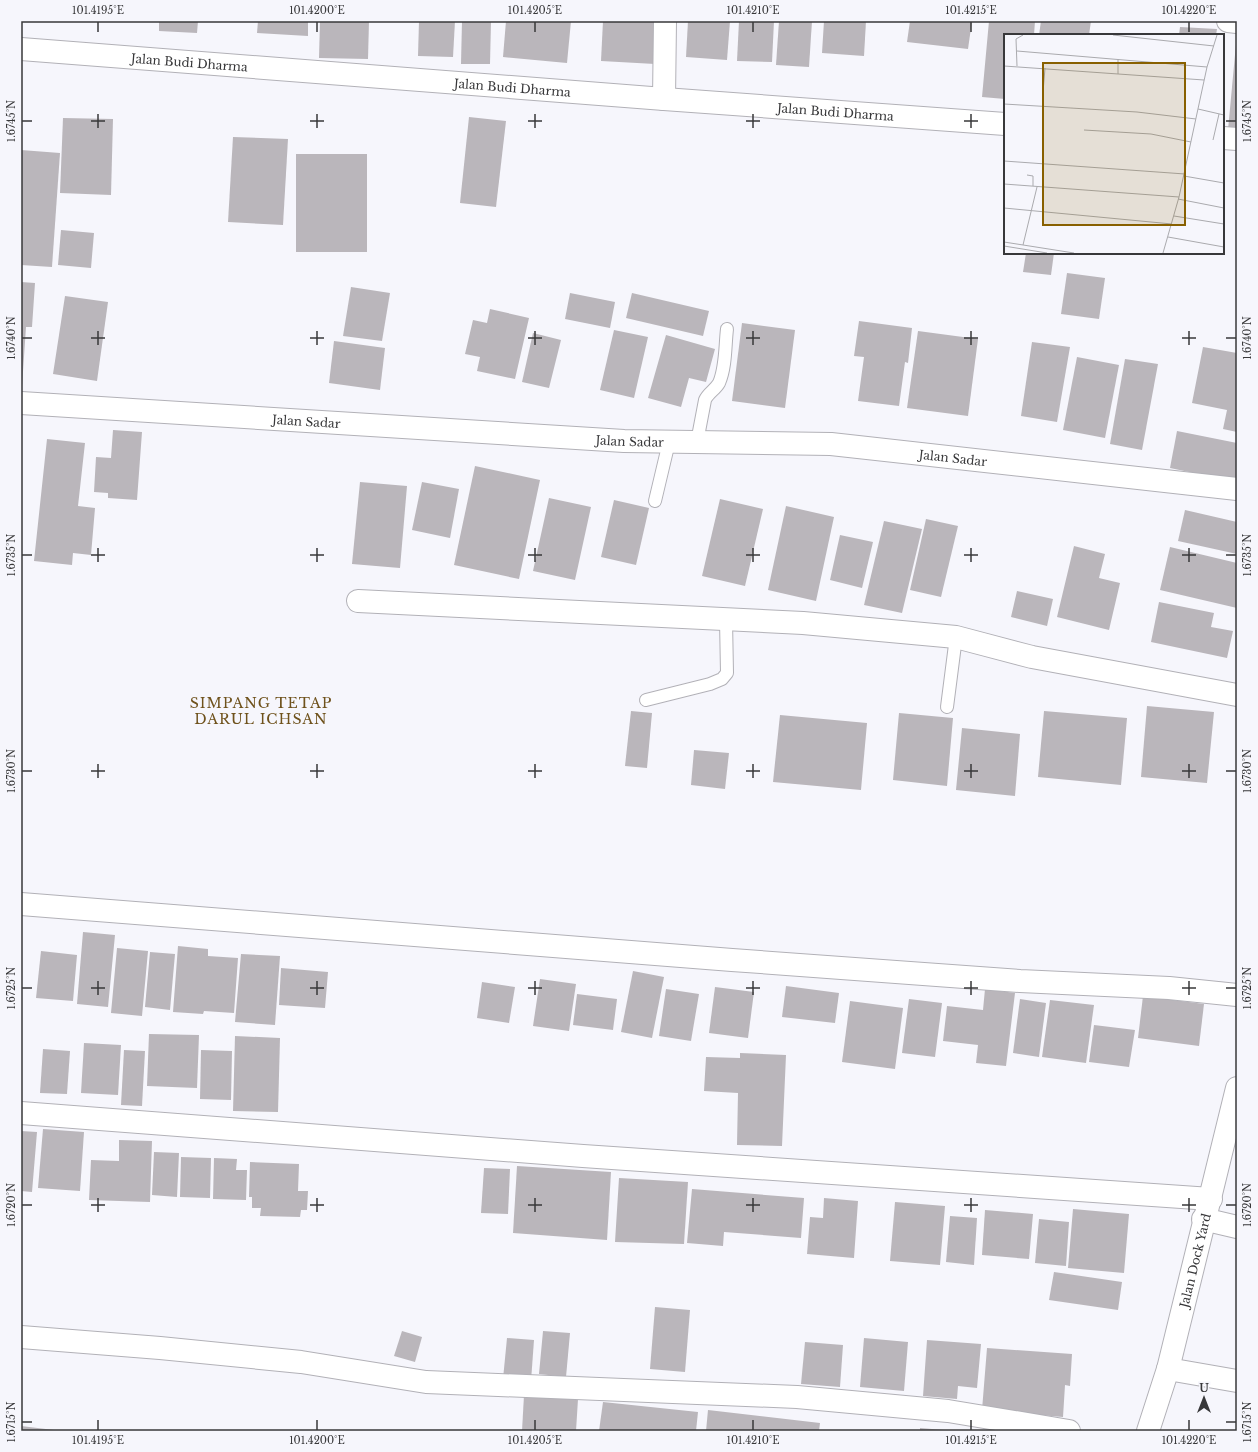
<svg xmlns="http://www.w3.org/2000/svg" width="1258" height="1452" viewBox="0 0 1258 1452" font-family="'Libre Baskerville',serif">
	<style>
		.building { fill: #bab6bb }
		.lines { fill: none; stroke-linecap: round; stroke-linejoin: round }
		.service-casing { stroke: #b2b1b7; stroke-width: 14 }
		.minor-casing { stroke: #b2b1b7; stroke-width: 24 }
		.tertiary-casing { stroke: #b2b1b7; stroke-width: 24 }
		.service { stroke: #fff; stroke-width: 12 }
		.minor { stroke: #fff; stroke-width: 22 }
		.tertiary { stroke: #fff; stroke-width: 22 }
		.ticks { fill: none; stroke: #38383a; stroke-width: 1.5 }
		.labels { text-anchor: middle; dominant-baseline: central; stroke-width: 3.5; stroke-linejoin: round; paint-order: stroke }
		.street-label { font-size: 12px; fill: #38383a; stroke: #f6f6fc }
		.quarter-label { font-size: 14px; letter-spacing: 1px; fill: #6f521c; stroke: #f6f6fc }
		.inset-road { fill: none; stroke: #aaaaae; stroke-width: 1 }
		.view { fill: #886000; fill-opacity: 0.15; stroke: #886000; stroke-width: 2 }
		.inset-edge { fill: none; stroke: #38383a; stroke-width: 2 }
		.neatline { fill: none; stroke: #38383a; stroke-width: 1.5 }
		.ticks-label { font-size: 10px; text-anchor: middle; fill: #38383a }
	</style>
	<rect width="100%" height="100%" fill="#f6f6fc"/>
	<g class="building">
		<polygon points="159,21 198,21 197,33 159,31"/>
		<polygon points="258,21 308,21 308,36 257,33"/>
		<polygon points="320,21 369,21 368,59 319,58"/>
		<polygon points="419,21 455,21 453,57 418,56"/>
		<polygon points="462,21 491,21 490,64 461,64"/>
		<polygon points="506,21 571,21 567,63 503,57"/>
		<polygon points="603,21 657,21 655,64 601,61"/>
		<polygon points="688,21 730,21 727,60 686,57"/>
		<polygon points="739,21 774,21 772,62 737,61"/>
		<polygon points="779,21 812,21 809,67 776,65"/>
		<polygon points="824,21 866,21 864,56 822,53"/>
		<polygon points="910,21 972,21 968,49 907,42"/>
		<polygon points="989,21 1035,21 1034,35 1005,35 1005,99 982,97"/>
		<polygon points="1041,21 1091,21 1089,35 1039,35"/>
		<polygon points="1180,27 1217,29 1216,35 1179,35"/>
		<polygon points="1236,44 1237,44 1237,131 1228,130"/>
		<polygon points="469,117 506,121 496,207 460,203"/>
		<polygon points="63,118 113,119 111,195 60,193"/>
		<polygon points="233,137 288,139 283,225 228,222"/>
		<polygon points="21,150 60,153 52,267 21,265"/>
		<rect x="296" y="154" width="71" height="98"/>
		<polygon points="61,230 94,233 91,268 58,265"/>
		<polygon points="1026,253 1054,253 1051,275 1023,272"/>
		<polygon points="1067,273 1105,278 1099,319 1061,314"/>
		<polygon points="21,282 35,283 32,327 26,327 22,386"/>
		<polygon points="351,287 390,293 382,341 343,336"/>
		<polygon points="570,293 615,302 610,328 565,319"/>
		<polygon points="632,293 709,311 703,336 626,318"/>
		<polygon points="65,296 108,302 97,381 53,374"/>
		<polygon points="490,309 529,318 515,379 477,371 480,357 465,354 473,320 487,323"/>
		<polygon points="859,321 912,328 908,363 905,362 899,406 858,401 864,357 854,356"/>
		<polygon points="742,323 795,330 785,408 732,401"/>
		<polygon points="614,330 648,337 634,398 600,390"/>
		<polygon points="918,331 978,339 968,416 907,408"/>
		<polygon points="533,333 561,340 549,388 522,382"/>
		<polygon points="666,335 715,349 706,382 689,378 681,407 648,398"/>
		<polygon points="334,341 385,348 380,390 329,383"/>
		<polygon points="1032,342 1070,347 1057,422 1021,416"/>
		<polygon points="1203,347 1237,353 1237,432 1223,429 1227,410 1192,403"/>
		<polygon points="1077,357 1119,365 1105,438 1063,430"/>
		<polygon points="1125,359 1158,364 1142,450 1110,444"/>
		<polygon points="113,430 142,432 137,500 108,498 108,493 94,492 96,457 111,458"/>
		<polygon points="1177,431 1237,443 1237,482 1170,468"/>
		<polygon points="47,439 85,443 78,506 95,508 91,555 73,553 72,565 34,561"/>
		<polygon points="475,466 540,480 519,579 454,565"/>
		<polygon points="360,482 407,486 400,568 352,564"/>
		<polygon points="422,482 459,489 450,538 412,530"/>
		<polygon points="549,498 591,507 575,580 533,571"/>
		<polygon points="720,499 763,509 745,586 702,576"/>
		<polygon points="614,500 649,508 636,565 601,557"/>
		<polygon points="786,506 834,517 816,601 768,590"/>
		<polygon points="1185,510 1237,522 1237,554 1178,541"/>
		<polygon points="926,519 958,526 941,597 910,590"/>
		<polygon points="884,521 922,529 902,613 864,605"/>
		<polygon points="840,535 873,542 862,588 830,580"/>
		<polygon points="1074,546 1105,554 1099,578 1120,583 1109,630 1057,617"/>
		<polygon points="1170,547 1237,563 1237,608 1160,590"/>
		<polygon points="1017,591 1053,599 1047,626 1011,617"/>
		<polygon points="1159,602 1214,613 1211,627 1233,631 1227,658 1151,642"/>
		<polygon points="1147,706 1214,712 1207,783 1141,777"/>
		<polygon points="631,711 652,713 647,768 625,766"/>
		<polygon points="1044,711 1127,718 1121,785 1038,777"/>
		<polygon points="899,713 953,718 947,786 893,780"/>
		<polygon points="780,715 867,723 861,790 773,782"/>
		<polygon points="962,728 1020,734 1015,796 956,790"/>
		<polygon points="694,750 729,753 725,789 691,785"/>
		<polygon points="83,932 115,935 108,1007 77,1004"/>
		<polygon points="178,946 208,949 208,956 238,958 234,1013 204,1011 203,1014 173,1012"/>
		<polygon points="117,948 148,951 142,1016 111,1013"/>
		<polygon points="41,951 77,955 73,1001 36,998"/>
		<polygon points="150,952 175,954 170,1010 145,1007"/>
		<polygon points="241,954 280,956 275,1025 235,1022"/>
		<polygon points="281,968 328,972 325,1008 279,1005"/>
		<polygon points="633,971 664,977 652,1038 621,1032"/>
		<polygon points="540,979 576,984 569,1031 533,1026"/>
		<polygon points="482,982 515,987 509,1023 477,1018"/>
		<polygon points="786,986 839,993 835,1023 782,1017"/>
		<polygon points="715,987 754,992 748,1038 709,1033"/>
		<polygon points="666,989 699,994 691,1041 659,1036"/>
		<polygon points="985,989 1015,993 1006,1066 976,1063 978,1045 943,1041 947,1006 983,1010"/>
		<polygon points="577,994 617,999 613,1030 573,1025"/>
		<polygon points="1143,996 1204,1004 1199,1046 1138,1038"/>
		<polygon points="909,999 942,1003 935,1057 902,1053"/>
		<polygon points="1020,999 1046,1003 1039,1057 1013,1053"/>
		<polygon points="1050,1000 1094,1005 1086,1063 1042,1057"/>
		<polygon points="850,1001 903,1008 895,1069 842,1062"/>
		<polygon points="1094,1025 1135,1030 1129,1067 1089,1062"/>
		<polygon points="149,1034 199,1035 197,1088 147,1086"/>
		<polygon points="235,1036 280,1038 278,1112 233,1111"/>
		<polygon points="84,1043 121,1045 118,1095 81,1093"/>
		<polygon points="43,1049 70,1051 67,1094 40,1093"/>
		<polygon points="124,1050 145,1051 142,1106 121,1105"/>
		<polygon points="201,1050 232,1051 231,1100 200,1099"/>
		<polygon points="740,1053 786,1055 782,1146 737,1145 738,1093 704,1091 706,1057 740,1058"/>
		<polygon points="43,1129 84,1132 80,1191 38,1188"/>
		<polygon points="21,1131 37,1132 32,1192 21,1191"/>
		<polygon points="119,1140 152,1141 150,1202 89,1200 91,1160 119,1161"/>
		<polygon points="154,1152 179,1153 177,1197 152,1195"/>
		<polygon points="181,1157 211,1158 210,1198 180,1197"/>
		<polygon points="214,1158 237,1159 236,1170 247,1170 246,1200 213,1199"/>
		<polygon points="250,1162 299,1164 298,1191 308,1191 307,1210 301,1210 300,1217 260,1216 261,1208 252,1208 252,1197 249,1197"/>
		<polygon points="517,1166 611,1172 607,1240 513,1233"/>
		<polygon points="484,1168 510,1169 508,1214 481,1213"/>
		<polygon points="619,1178 688,1182 684,1244 615,1242"/>
		<polygon points="692,1189 804,1198 801,1238 724,1232 723,1246 687,1243"/>
		<polygon points="824,1198 858,1201 854,1258 807,1254 810,1217 823,1218"/>
		<polygon points="895,1202 945,1206 940,1265 890,1261"/>
		<polygon points="1073,1209 1129,1214 1124,1273 1068,1268"/>
		<polygon points="985,1210 1033,1214 1029,1259 982,1255"/>
		<polygon points="950,1216 977,1218 974,1265 946,1262"/>
		<polygon points="1039,1219 1069,1222 1066,1266 1035,1263"/>
		<polygon points="1054,1272 1122,1282 1118,1310 1049,1300"/>
		<polygon points="655,1307 690,1310 685,1372 650,1369"/>
		<polygon points="402,1331 422,1337 415,1362 394,1356"/>
		<polygon points="543,1331 570,1333 566,1377 539,1374"/>
		<polygon points="507,1338 534,1340 531,1381 503,1379"/>
		<polygon points="864,1338 908,1342 904,1391 860,1387"/>
		<polygon points="927,1340 981,1344 977,1388 958,1386 957,1399 923,1396"/>
		<polygon points="805,1342 843,1345 840,1387 801,1384"/>
		<polygon points="987,1348 1072,1354 1070,1386 1065,1385 1063,1417 982,1410"/>
		<polygon points="524,1395 578,1399 576,1431 522,1431"/>
		<polygon points="603,1402 698,1412 696,1431 599,1431"/>
		<polygon points="708,1410 820,1423 819,1431 706,1431"/>
		<polygon points="21,1426 54,1430 54,1431 21,1431"/>
		<polygon points="920,1428 944,1430 944,1431 920,1431"/>
	</g>
	<g class="lines">
		<g class="service-casing">
			<g id="service">
				<path d="M697,442L705,400C708,393 715,390 719,383C726,367 725,346 727,329"/>
				<polyline points="655,501 669,442"/>
				<polyline points="646,700 710,684 722,679 727,673 726,620"/>
				<polyline points="947,707 956,637"/>
			</g>
		</g>
		<g class="minor-casing">
			<g id="minor">
				<polyline points="1228,21 1237,22"/>
				<path id="s1" d="M21,49L664,99L1005,124"/>
				<polyline points="664,99 665,21"/>
				<polyline points="1223,138 1237,139"/>
				<path id="s2" d="M21,403L624,441L831,444L1237,489"/>
				<polyline points="358,601 803,623 956,637 1032,657 1237,695"/>
				<polyline points="21,904 732,960 1020,981 1169,988 1237,995"/>
				<polyline points="21,1113 583,1156 1211,1199"/>
				<polyline points="1203,1219 1237,1227"/>
				<polyline points="21,1337 160,1348 301,1362 426,1382 797,1397 948,1411 1069,1431"/>
				<polyline points="1168,1369 1237,1381"/>
			</g>
		</g>
		<g class="tertiary-casing">
			<g id="tertiary">
				<path id="s3" d="M1148,1431L1168,1369L1237,1088"/>
			</g>
		</g>
		<use href="#service" class="service"/>
		<use href="#minor" class="minor"/>
		<use href="#tertiary" class="tertiary"/>
	</g>
	<path class="ticks" d="M98,22V32M317,22V32M535,22V32M753,22V32M971,22V32M1189,22V32M98,114V128M317,114V128M535,114V128M753,114V128M971,114V128M22,121H32M91,121H105M310,121H324M528,121H542M746,121H760M964,121H978M1226,121H1236M98,331V345M317,331V345M535,331V345M753,331V345M971,331V345M1189,331V345M22,338H32M91,338H105M310,338H324M528,338H542M746,338H760M964,338H978M1182,338H1196M1226,338H1236M98,548V562M317,548V562M535,548V562M753,548V562M971,548V562M1189,548V562M22,555H32M91,555H105M310,555H324M528,555H542M746,555H760M964,555H978M1182,555H1196M1226,555H1236M98,764V778M317,764V778M535,764V778M753,764V778M971,764V778M1189,764V778M22,771H32M91,771H105M310,771H324M528,771H542M746,771H760M964,771H978M1182,771H1196M1226,771H1236M98,981V995M317,981V995M535,981V995M753,981V995M971,981V995M1189,981V995M22,988H32M91,988H105M310,988H324M528,988H542M746,988H760M964,988H978M1182,988H1196M1226,988H1236M98,1198V1212M317,1198V1212M535,1198V1212M753,1198V1212M971,1198V1212M1189,1198V1212M22,1205H32M91,1205H105M310,1205H324M528,1205H542M746,1205H760M964,1205H978M1182,1205H1196M1226,1205H1236M98,1420V1430M317,1420V1430M535,1420V1430M753,1420V1430M971,1420V1430M1189,1420V1430M22,1422H32M1226,1422H1236"/>
	<g class="labels">
		<g class="street-label">
			<text stroke="none"><textPath href="#s1" startOffset="169">Jalan Budi Dharma</textPath></text>
			<text stroke="none"><textPath href="#s1" startOffset="493">Jalan Budi Dharma</textPath></text>
			<text stroke="none"><textPath href="#s1" startOffset="817">Jalan Budi Dharma</textPath></text>
			<text stroke="none"><textPath href="#s2" startOffset="286">Jalan Sadar</textPath></text>
			<text stroke="none"><textPath href="#s2" startOffset="610">Jalan Sadar</textPath></text>
			<text stroke="none"><textPath href="#s2" startOffset="934">Jalan Sadar</textPath></text>
			<text stroke="none"><textPath href="#s3" startOffset="177">Jalan Dock Yard</textPath></text>
		</g>
		<g class="quarter-label">
			<text x="261" y="703">SIMPANG TETAP<tspan x="261" dy="16">DARUL ICHSAN</tspan></text>
		</g>
	</g>
	<g transform="translate(1004 34)">
		<rect width="220" height="220" fill="#f6f6fc"/>
		<path class="inset-road" d="M109,1L210,12M13,17L203,33M0,32L200,46M13,32L12,5L19,1M114,40V25M39,58L41,34M0,70L133,78L192,85M194,75L220,81M80,96L147,100L187,108M209,106L215,80M0,127L181,140M23,141L29,142V152M180,142L220,149M0,150L175,163M174,165L220,174M0,174L168,190M170,182L220,190M164,203L220,213M0,208L70,219M19,211L33,153M0,212L43,219M159,219L175,163L203,33L213,1"/>
		<path class="view" d="M39,29H181V191H39Z"/>
		<rect width="220" height="220" class="inset-edge"/>
	</g>
	<rect width="1258" height="1452" fill="none" stroke="#f6f6fc" stroke-width="44"/>
	<g transform="translate(1204 1398)" stroke="#f6f6fc" stroke-width="3" paint-order="stroke">
	<path d="M0-3L7 15L0 10L-7 15Z" fill="#38383a"/>
	<text y="-6" font-size="11" font-weight="bold" text-anchor="middle" fill="#38383a">U</text>
	</g>
	<rect x="22" y="22" width="1214" height="1408" class="neatline"/>
	<g class="ticks-label">
		<text x="98" y="14">101.4195°E</text>
		<text x="317" y="14">101.4200°E</text>
		<text x="535" y="14">101.4205°E</text>
		<text x="753" y="14">101.4210°E</text>
		<text x="971" y="14">101.4215°E</text>
		<text x="1189" y="14">101.4220°E</text>
		<text transform="translate(11 121) rotate(-90)" y="4">1.6745°N</text>
		<text transform="translate(1247 121) rotate(-90)" y="4">1.6745°N</text>
		<text transform="translate(11 338) rotate(-90)" y="4">1.6740°N</text>
		<text transform="translate(1247 338) rotate(-90)" y="4">1.6740°N</text>
		<text transform="translate(11 555) rotate(-90)" y="4">1.6735°N</text>
		<text transform="translate(1247 555) rotate(-90)" y="4">1.6735°N</text>
		<text transform="translate(11 771) rotate(-90)" y="4">1.6730°N</text>
		<text transform="translate(1247 771) rotate(-90)" y="4">1.6730°N</text>
		<text transform="translate(11 988) rotate(-90)" y="4">1.6725°N</text>
		<text transform="translate(1247 988) rotate(-90)" y="4">1.6725°N</text>
		<text transform="translate(11 1205) rotate(-90)" y="4">1.6720°N</text>
		<text transform="translate(1247 1205) rotate(-90)" y="4">1.6720°N</text>
		<text transform="translate(11 1422) rotate(-90)" y="4">1.6715°N</text>
		<text transform="translate(1247 1422) rotate(-90)" y="4">1.6715°N</text>
		<text x="98" y="1444">101.4195°E</text>
		<text x="317" y="1444">101.4200°E</text>
		<text x="535" y="1444">101.4205°E</text>
		<text x="753" y="1444">101.4210°E</text>
		<text x="971" y="1444">101.4215°E</text>
		<text x="1189" y="1444">101.4220°E</text>
	</g>
</svg>
